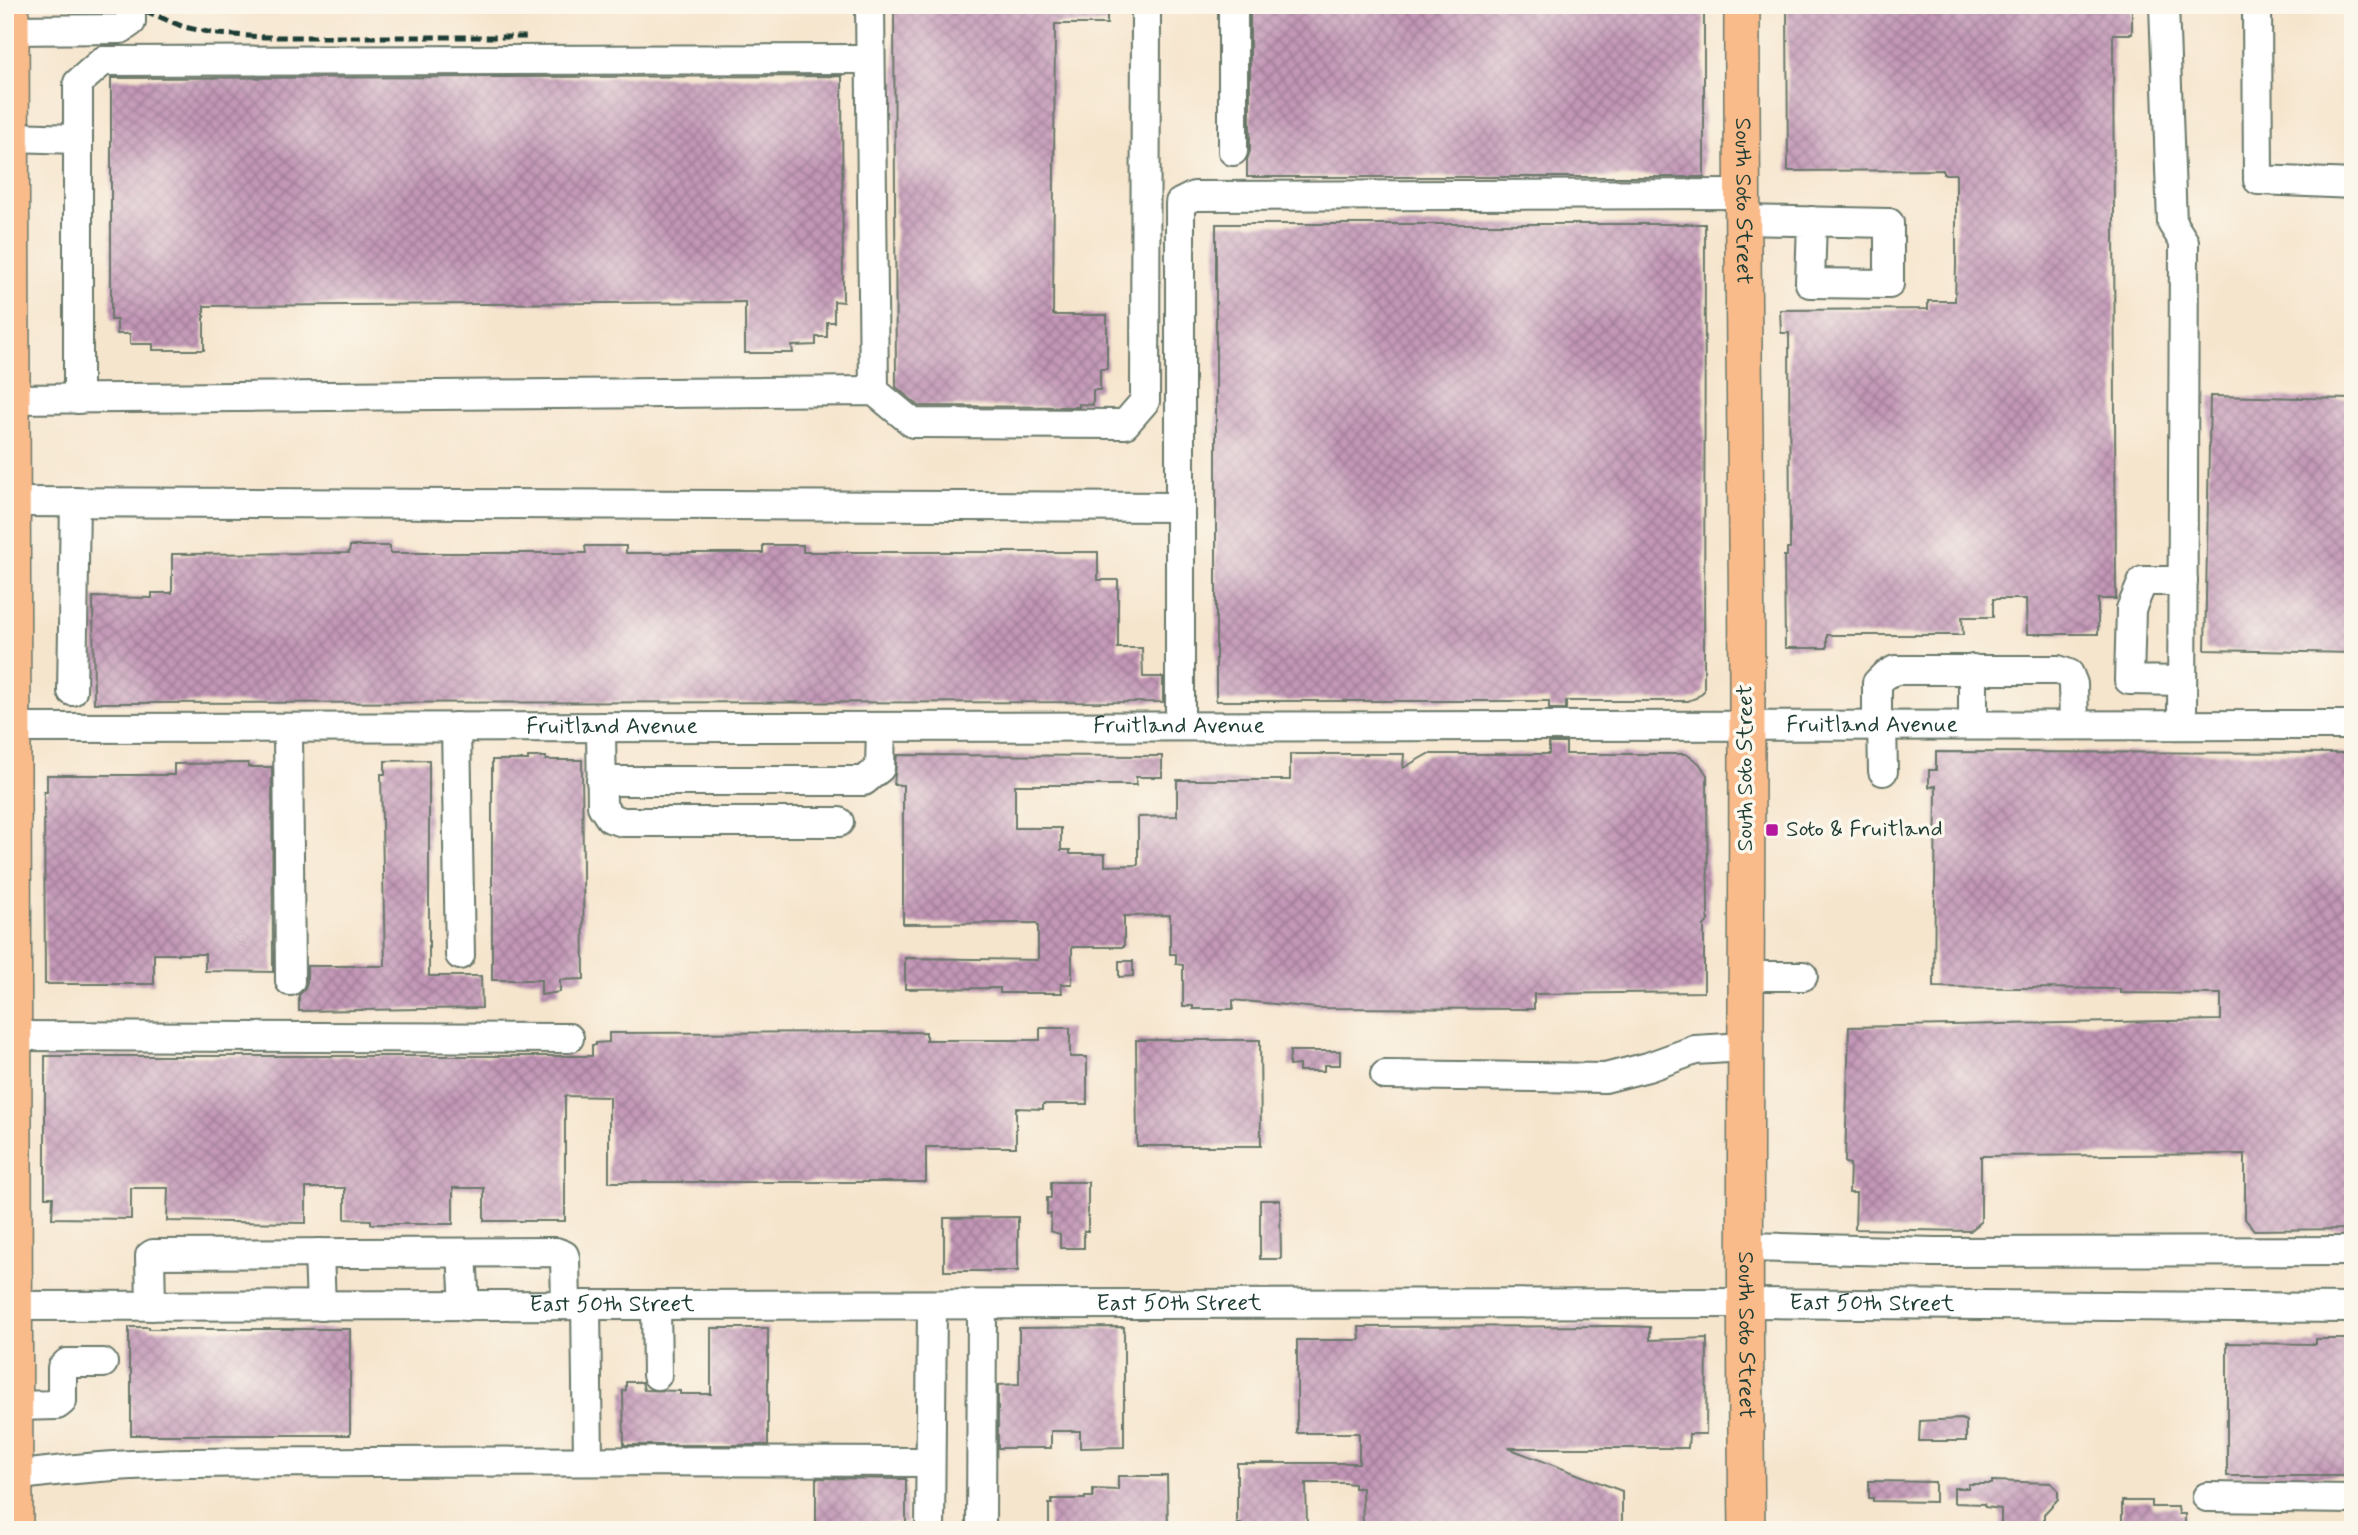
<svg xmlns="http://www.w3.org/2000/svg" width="2358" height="1535" viewBox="0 0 2358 1535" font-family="Mynerve,sans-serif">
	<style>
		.building { fill: url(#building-cross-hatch) }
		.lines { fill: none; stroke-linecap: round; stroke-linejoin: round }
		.minor-casing { stroke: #6a786a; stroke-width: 32 }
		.major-casing { stroke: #6a786a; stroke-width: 38 }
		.minor { stroke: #fff; stroke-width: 28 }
		.major { stroke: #fabb8b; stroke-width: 35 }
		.rail { stroke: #1f3d34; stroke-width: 5; stroke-dasharray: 10 5; stroke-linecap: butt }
		.poi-dot { fill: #b5179e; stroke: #fbf7ec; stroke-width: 2.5 }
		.labels { text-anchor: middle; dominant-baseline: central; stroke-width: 7; stroke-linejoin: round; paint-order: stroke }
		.street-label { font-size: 23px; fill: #1f3d34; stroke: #fbf7ec }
		.poi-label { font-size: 23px; fill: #1f3d34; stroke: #fbf7ec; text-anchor: start }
	</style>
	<defs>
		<pattern id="building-cross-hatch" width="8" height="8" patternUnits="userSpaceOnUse" patternTransform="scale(1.75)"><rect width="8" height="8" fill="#c397b7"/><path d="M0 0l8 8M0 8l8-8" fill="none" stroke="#9e7c96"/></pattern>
	</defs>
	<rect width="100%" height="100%" fill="#fbf7ec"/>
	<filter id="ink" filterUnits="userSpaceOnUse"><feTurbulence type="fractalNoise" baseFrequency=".0143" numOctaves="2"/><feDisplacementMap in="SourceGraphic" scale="14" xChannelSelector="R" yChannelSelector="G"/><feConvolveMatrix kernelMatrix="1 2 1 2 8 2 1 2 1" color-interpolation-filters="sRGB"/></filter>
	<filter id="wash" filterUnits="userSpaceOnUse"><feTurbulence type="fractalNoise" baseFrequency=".00686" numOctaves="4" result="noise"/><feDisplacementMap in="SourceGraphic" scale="28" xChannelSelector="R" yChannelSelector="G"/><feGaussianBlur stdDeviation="1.57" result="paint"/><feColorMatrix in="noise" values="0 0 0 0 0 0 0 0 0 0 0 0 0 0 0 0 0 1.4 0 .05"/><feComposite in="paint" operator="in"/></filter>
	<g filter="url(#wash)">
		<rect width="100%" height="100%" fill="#f6e5cd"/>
		<g id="blocks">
			<g class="building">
				<polygon points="894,5 1107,5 1107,24 1055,24 1053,315 1107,315 1107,369 1100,369 1100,390 1093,390 1093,405 1079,404 1079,407 919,406 896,387"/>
				<polygon points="1250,5 1704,5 1704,177 1247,177 1247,160 1250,151"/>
				<polygon points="1787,5 2132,5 2132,34 2113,34 2116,599 2098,599 2098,634 2027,634 2026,599 1993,599 1993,617 1962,617 1963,635 1827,635 1827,648 1785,648 1784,556 1787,556 1787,549 1790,549 1789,333 1781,333 1780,310 1928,309 1928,301 1955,301 1956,265 1956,174 1943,174 1943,170 1788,171"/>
				<polygon points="842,76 843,302 834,301 834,322 827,322 827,337 816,337 816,345 792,346 793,353 745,353 745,302 204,306 204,350 153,350 153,344 130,344 130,334 117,334 117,320 111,320 111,78"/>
				<polygon points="1216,224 1705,224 1704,691 1696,698 1688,701 1566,701 1566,709 1549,709 1549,701 1216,701"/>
				<polygon points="2210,396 2353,399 2353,653 2205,650"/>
				<polygon points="763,545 803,545 803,552 1098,552 1098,580 1118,580 1118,648 1142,648 1143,677 1163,677 1163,702 94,703 93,597 152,598 152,593 172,593 172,554 349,553 350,546 390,546 390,553 586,553 585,546 626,546 626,553 763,553"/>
				<polygon points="1549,743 1566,743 1566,754 1686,754 1699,763 1707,775 1708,921 1704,926 1704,992 1534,994 1534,1009 1317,1008 1233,1000 1233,1009 1193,1009 1193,1006 1183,1006 1183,965 1176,964 1176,954 1170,954 1170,915 1124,916 1124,947 1072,947 1072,984 1061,984 1062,993 1000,993 1000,988 905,989 905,958 1038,960 1038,926 1036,923 903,924 903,785 894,785 897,755 1162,756 1162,777 1136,777 1136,785 1015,785 1015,828 1061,828 1061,850 1070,850 1070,854 1105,854 1105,866 1138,865 1138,817 1177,816 1177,780 1290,780 1290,754 1404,754 1403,768 1428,754 1549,754"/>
				<polygon points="1936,752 2353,753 2353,1229 2254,1230 2245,1219 2245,1154 1981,1156 1981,1222 1970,1231 1855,1229 1856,1193 1849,1193 1850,1164 1845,1163 1849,1027 2221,1020 2221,994 2120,993 2120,989 1934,987 1936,786 1929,787 1929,770 1936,770"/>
				<polygon points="528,757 546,757 546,760 582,760 584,979 560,980 560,992 541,995 541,980 492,980 492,760 528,760"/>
				<polygon points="429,760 429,976 481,976 482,1008 299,1011 299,995 305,989 307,982 307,966 385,966 381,774 385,774 385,761"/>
				<polygon points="248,763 248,767 272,767 273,972 205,971 205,954 154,954 154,984 45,984 44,792 47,792 47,775 174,775 174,764"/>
				<polygon points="1119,961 1133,961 1133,976 1119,977"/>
				<polygon points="1040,1028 1070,1028 1070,1057 1087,1057 1087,1104 1043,1104 1043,1109 1016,1108 1016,1147 926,1147 926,1182 609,1182 609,1097 565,1096 565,1221 484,1221 484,1188 453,1188 453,1224 371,1224 371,1220 345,1219 345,1188 306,1188 306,1223 167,1221 168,1188 131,1188 131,1219 52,1218 53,1197 45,1197 45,1056 592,1056 592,1045 596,1045 596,1043 609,1042 609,1033 926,1032 926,1040 1040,1040"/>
				<polygon points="1136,1040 1260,1040 1261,1146 1137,1146"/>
				<polygon points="1290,1051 1340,1051 1340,1065 1324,1065 1324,1071 1299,1071 1299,1065 1289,1066"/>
				<polygon points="1051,1182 1088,1182 1088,1231 1084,1231 1084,1248 1060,1248 1060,1234 1050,1231 1051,1214 1047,1214 1047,1198 1051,1198"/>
				<polygon points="1260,1200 1280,1200 1281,1259 1260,1259"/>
				<polygon points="1018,1217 1018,1271 944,1271 944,1218"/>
				<polygon points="1615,1326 1650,1327 1650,1340 1707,1338 1706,1434 1689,1434 1688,1448 1508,1448 1622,1491 1622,1530 1363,1530 1362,1488 1354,1488 1354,1484 1345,1483 1306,1483 1307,1524 1255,1524 1255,1530 1242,1530 1241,1524 1237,1524 1237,1463 1359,1463 1359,1433 1297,1433 1297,1340 1360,1340 1359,1327"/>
				<polygon points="129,1327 149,1327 149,1329 350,1329 350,1435 131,1435 131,1370 129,1369"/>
				<polygon points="1124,1327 1124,1447 1080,1448 1080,1431 1051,1431 1051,1448 998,1448 998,1385 1019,1384 1019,1328"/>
				<polygon points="711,1328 768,1328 768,1445 624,1445 623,1391 626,1390 626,1382 642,1382 644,1390 680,1391 680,1394 711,1394"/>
				<polygon points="2316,1339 2353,1339 2353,1476 2227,1476 2227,1343 2316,1344"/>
				<polygon points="1961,1419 1966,1421 1966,1441 1919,1441 1920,1421"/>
				<polygon points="1118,1476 1167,1476 1168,1530 1049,1530 1049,1504 1052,1504 1052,1499 1085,1499 1085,1497 1093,1497 1093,1489 1118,1490"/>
				<polygon points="816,1478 906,1479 906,1523 816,1523"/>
				<polygon points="1869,1481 1935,1482 1935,1502 1873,1501 1873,1498 1869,1498"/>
				<polygon points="1992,1481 2051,1483 2058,1490 2058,1499 2044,1514 2044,1530 2001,1530 2001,1509 1985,1507 1984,1504 1954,1503 1954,1488 1968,1488 1968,1484 1992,1484"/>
				<polygon points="2122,1501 2152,1501 2152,1507 2178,1507 2179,1514 2185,1514 2185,1530 2122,1530"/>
			</g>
		</g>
	</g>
	<g filter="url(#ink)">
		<use href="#blocks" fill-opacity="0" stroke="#6a786a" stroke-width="2"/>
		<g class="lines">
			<g class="minor-casing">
				<g id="minor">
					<polyline points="870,5 874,391"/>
					<polyline points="1233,5 1233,151"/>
					<polyline points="2164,5 2172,223 2184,242 2182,725"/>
					<polyline points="2257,5 2258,180 2353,184"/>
					<polyline points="11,30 121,29 131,22 131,5"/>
					<polyline points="11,137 77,139"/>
					<polyline points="1742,220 1889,223 1889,284 1810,283 1812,221"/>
					<polyline points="12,399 874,391 913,423 1125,424 1145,401 1146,5"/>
					<polyline points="78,399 78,83 103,61 870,59"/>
					<polyline points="12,502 1180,507"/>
					<polyline points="1973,669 1973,725"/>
					<polyline points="2182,681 2129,680 2131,609 2143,581 2183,581"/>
					<polyline points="72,691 75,502"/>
					<polyline points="1877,725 1877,683 1884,676 1895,670 2058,670 2069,674 2073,684 2074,725"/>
					<polyline points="1882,725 1883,771"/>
					<polyline points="1180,726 1180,203 1194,196 1742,194"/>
					<polyline points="456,727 460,955"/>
					<polyline points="601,727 602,806 610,818 623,822 839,822"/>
					<path id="s1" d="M5,728L2353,725"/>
					<polyline points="288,728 290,981"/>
					<polyline points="601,781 864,781 880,768 881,727"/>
					<polyline points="1746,976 1803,976"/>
					<polyline points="14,1036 569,1038"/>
					<polyline points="1385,1075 1605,1078 1648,1067 1695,1050 1745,1047"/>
					<polyline points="1746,1247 1934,1252 2353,1251"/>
					<polyline points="319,1253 321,1306"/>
					<polyline points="462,1253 465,1306"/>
					<polyline points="586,1305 588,1460"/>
					<polyline points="656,1305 657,1375"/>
					<path id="s2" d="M5,1306L1746,1303L2353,1308"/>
					<polyline points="151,1306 150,1256 153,1254 556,1252 564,1255 565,1258 566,1305"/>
					<polyline points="15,1406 57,1405 62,1401 62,1368 67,1363 103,1363"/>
					<path d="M15,1476C131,1459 251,1463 369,1462C556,1461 743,1461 930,1462"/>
					<polyline points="2207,1497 2353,1499"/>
					<polyline points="930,1530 932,1305"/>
					<polyline points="981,1530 982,1305"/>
				</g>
			</g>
			<g class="major-casing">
				<g id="major">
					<polyline points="11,5 15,1530"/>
					<path id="s3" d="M1742,5C1741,243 1747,480 1747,718C1747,988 1743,1259 1747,1530"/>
				</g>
			</g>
			<use href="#minor" class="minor"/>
			<use href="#major" class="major"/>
			<polyline class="rail" points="131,5 184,27 217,34 265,37 527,37"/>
		</g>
	</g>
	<rect class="poi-dot" x="1765" y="823" width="14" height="14" rx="3.5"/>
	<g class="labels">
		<g class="street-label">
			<text stroke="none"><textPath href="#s3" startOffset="196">South Soto Street</textPath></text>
			<text stroke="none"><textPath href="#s1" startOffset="1867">Fruitland Avenue</textPath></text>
			<text stroke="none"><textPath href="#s1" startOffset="1174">Fruitland Avenue</textPath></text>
			<text stroke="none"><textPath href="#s1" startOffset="607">Fruitland Avenue</textPath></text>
			<text transform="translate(1746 768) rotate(-90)">South Soto Street</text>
			<text stroke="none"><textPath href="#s2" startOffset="1174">East 50th Street</textPath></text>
			<text stroke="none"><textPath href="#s2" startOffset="607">East 50th Street</textPath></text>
			<text stroke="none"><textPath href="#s2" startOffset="1867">East 50th Street</textPath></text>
			<text stroke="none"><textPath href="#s3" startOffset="1330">South Soto Street</textPath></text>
		</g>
		<g class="poi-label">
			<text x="1786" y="830">Soto &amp; Fruitland</text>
		</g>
	</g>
	<rect width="2358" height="1535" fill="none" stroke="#fbf7ec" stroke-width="28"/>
</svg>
